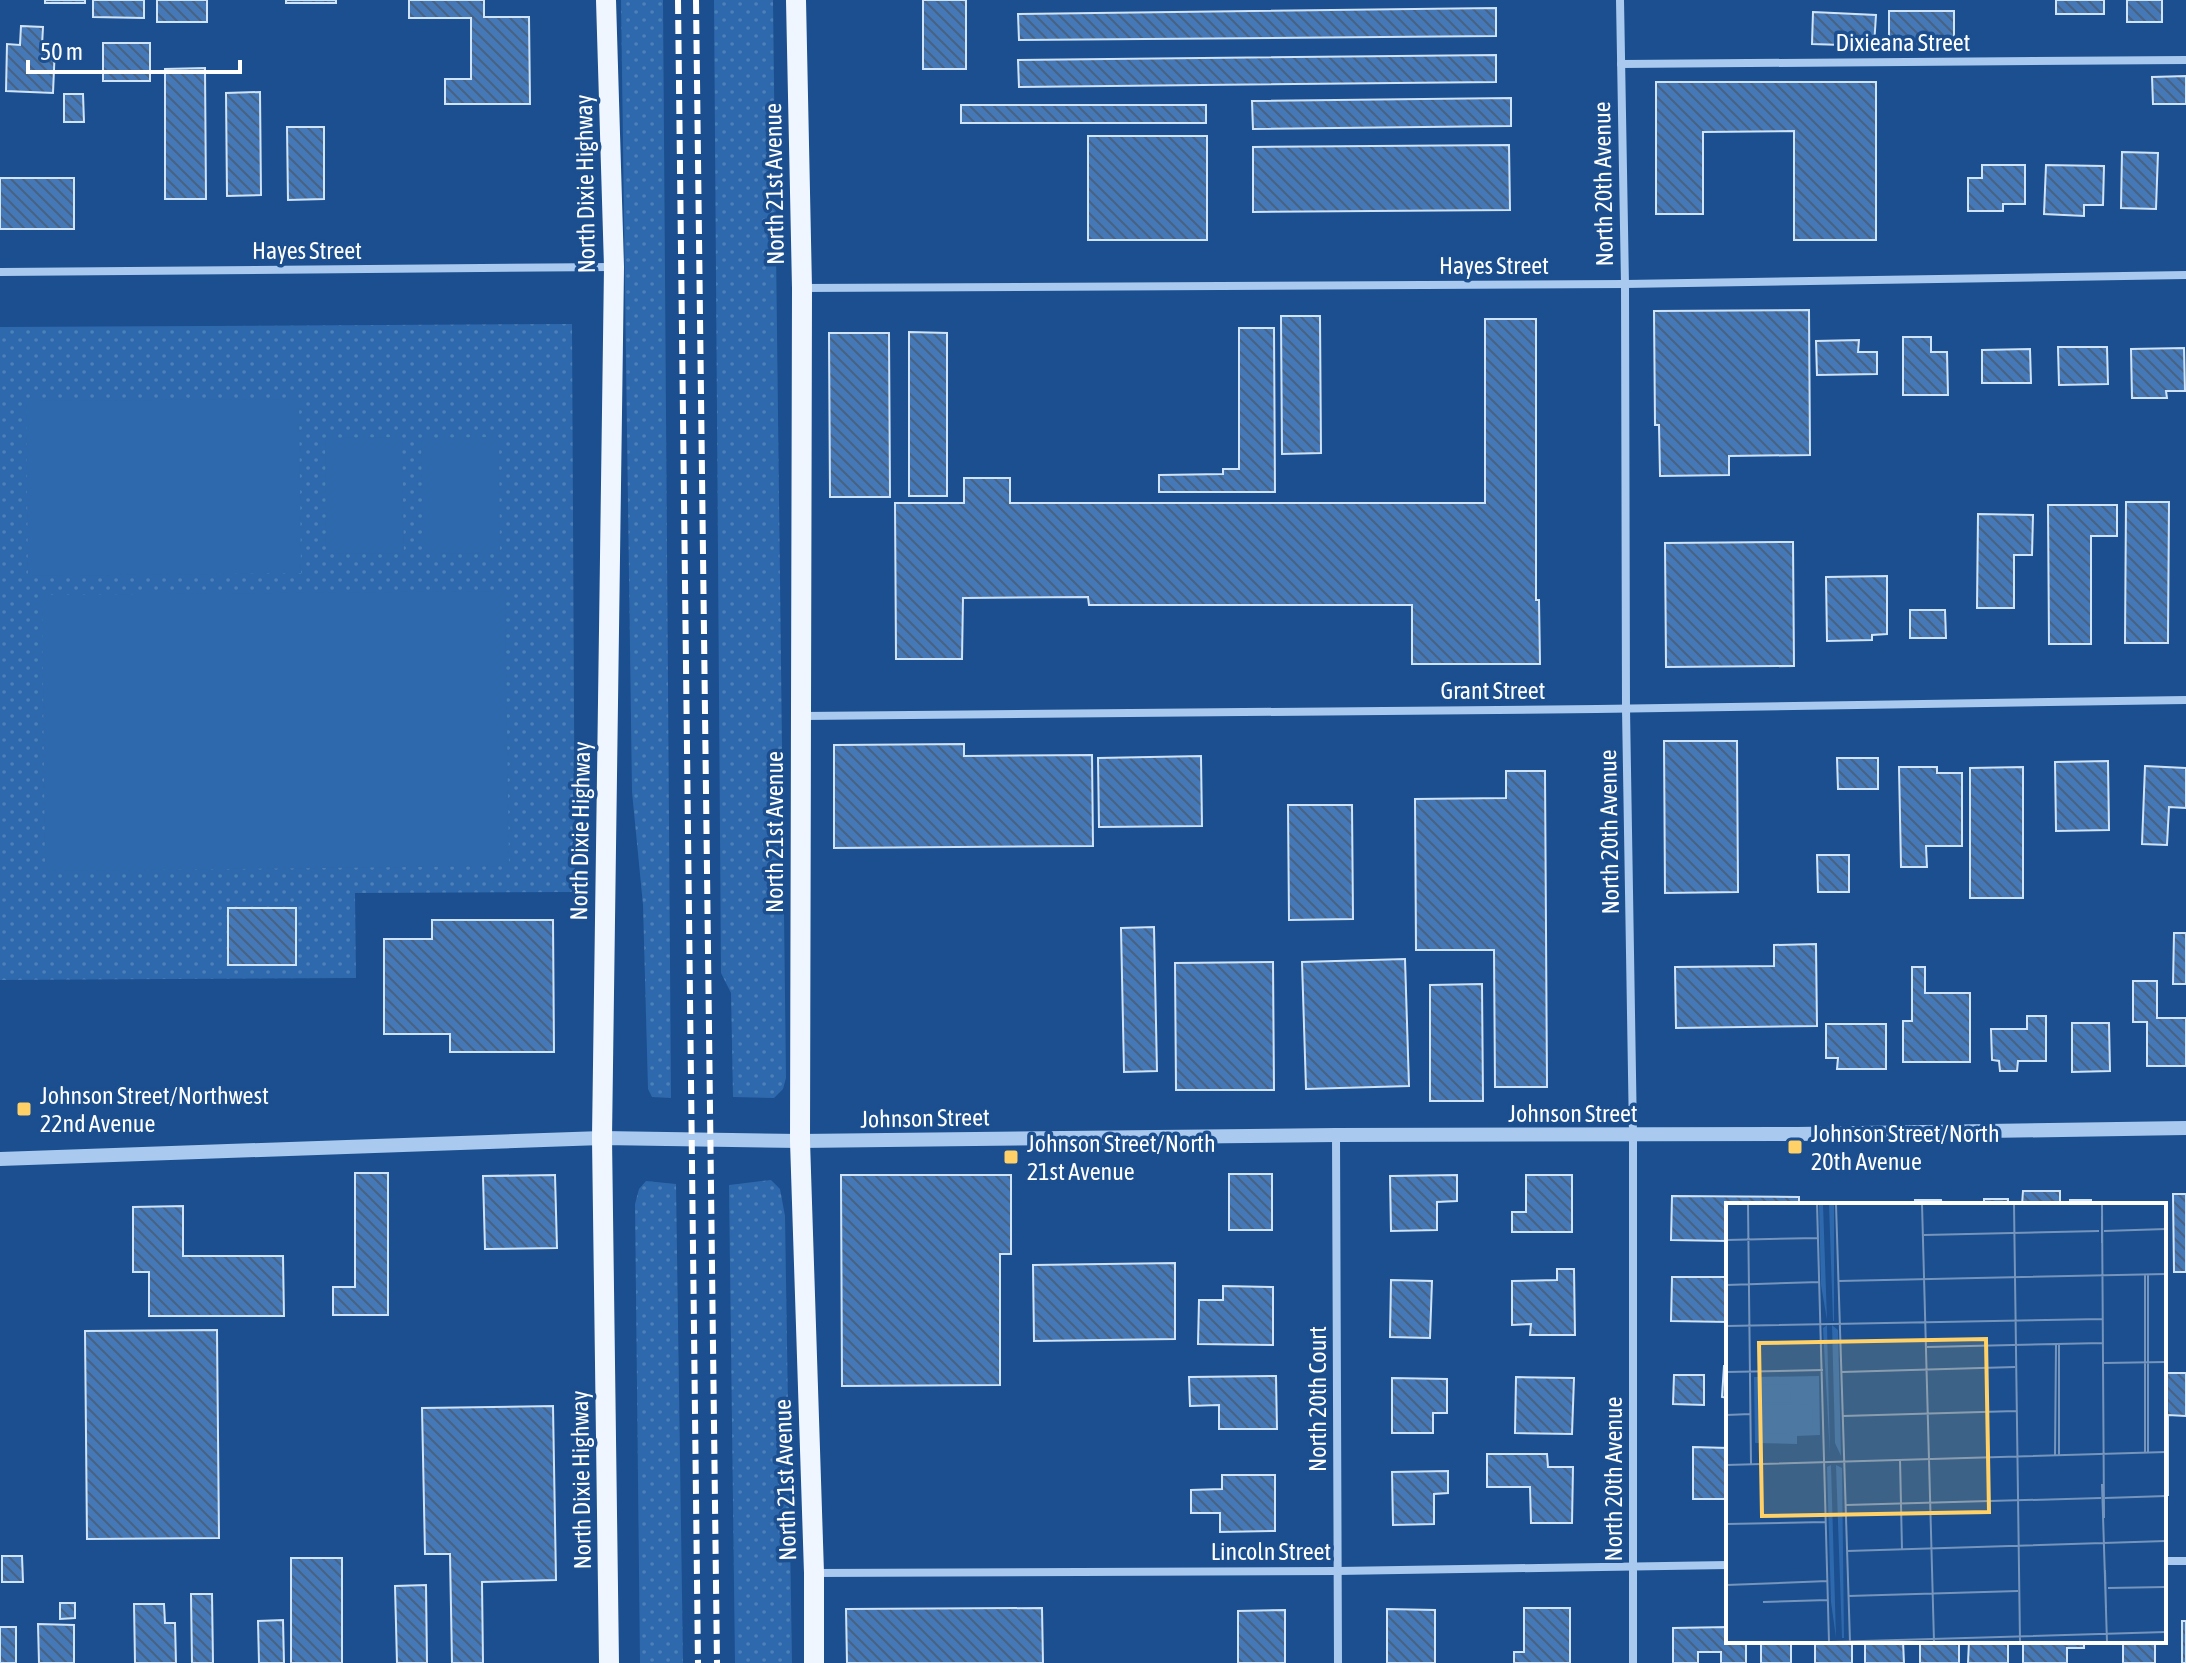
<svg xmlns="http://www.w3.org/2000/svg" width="2186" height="1663" viewBox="0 0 2186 1663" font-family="'Asap Condensed',sans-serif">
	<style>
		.green { fill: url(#green-dots) }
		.pitch { fill: #2e69ad }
		.building { fill: url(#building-back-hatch); stroke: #cfe3fa; stroke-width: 2 }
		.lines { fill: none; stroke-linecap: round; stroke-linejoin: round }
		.minor { stroke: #a9c9ee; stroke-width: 8 }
		.tertiary { stroke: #a9c9ee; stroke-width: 14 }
		.primary { stroke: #f0f6ff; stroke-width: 20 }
		.rail { stroke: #fff; stroke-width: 6; stroke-dasharray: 14 6; stroke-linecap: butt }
		.poi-dot { fill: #ffd166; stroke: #1b4f8f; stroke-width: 3 }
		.labels { text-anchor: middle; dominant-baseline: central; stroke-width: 7; stroke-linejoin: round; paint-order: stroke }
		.street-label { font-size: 24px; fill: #fff; stroke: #1b4f8f }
		.poi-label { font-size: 24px; fill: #fff; stroke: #1b4f8f; text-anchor: start }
		.inset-road { fill: none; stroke: #7695bc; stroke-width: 2 }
		.view { fill: #ffd166; fill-opacity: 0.15; stroke: #ffd166; stroke-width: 4 }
		.inset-edge { fill: none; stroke: #fff; stroke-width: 4 }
	</style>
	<defs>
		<pattern id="green-dots" width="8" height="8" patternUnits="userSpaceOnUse" patternTransform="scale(2)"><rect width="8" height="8" fill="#2e69ad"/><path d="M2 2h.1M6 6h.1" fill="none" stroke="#4d80b9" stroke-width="1.8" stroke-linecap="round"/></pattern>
		<pattern id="building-back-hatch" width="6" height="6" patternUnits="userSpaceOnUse" patternTransform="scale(2)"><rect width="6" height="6" fill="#4478b7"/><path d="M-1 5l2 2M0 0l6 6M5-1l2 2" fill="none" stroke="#486282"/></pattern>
	</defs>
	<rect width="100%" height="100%" fill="#1b4f8f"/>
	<g class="green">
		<polygon points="621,0 663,0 671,1098 652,1097 648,1089 643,905 632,792"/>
		<polygon points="714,0 773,0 786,1078 783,1089 774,1098 733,1097 731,993 721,973"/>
		<polygon points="572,324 575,892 355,893 356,978 0,980 0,327"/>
		<polygon points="771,1180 780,1189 785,1216 792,1663 735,1663 729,1185"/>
		<polygon points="646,1181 676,1184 683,1663 640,1663 635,1204 639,1189"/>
	</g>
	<g class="pitch">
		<polygon points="299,399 301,573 28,576 26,401"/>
		<polygon points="402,437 404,553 326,554 325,438"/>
		<polygon points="499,437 500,553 423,554 421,438"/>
		<polygon points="505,591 509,866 45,871 42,595"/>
	</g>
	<g class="building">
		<rect x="45" y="0" width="40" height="3"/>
		<polygon points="93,0 144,0 144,18 93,17"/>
		<rect x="157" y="0" width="50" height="22"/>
		<rect x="286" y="0" width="50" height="3"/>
		<polygon points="409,0 484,0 484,17 529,17 530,104 445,104 445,79 471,79 471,18 409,18"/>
		<rect x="923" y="0" width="43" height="69"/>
		<rect x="2056" y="0" width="48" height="14"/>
		<rect x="2127" y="0" width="35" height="22"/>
		<polygon points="1496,8 1496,36 1019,40 1018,14"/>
		<rect x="1889" y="11" width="65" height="36"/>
		<polygon points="1813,12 1876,15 1874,46 1812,44"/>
		<polygon points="21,26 43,27 42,46 55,46 53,93 6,91 7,44 20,45"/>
		<rect x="103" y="43" width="47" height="38"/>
		<polygon points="1496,55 1496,82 1019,87 1018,60"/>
		<polygon points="205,68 206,199 165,199 165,69"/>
		<polygon points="2186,76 2186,104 2153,104 2152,77"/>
		<polygon points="1656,82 1876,82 1876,240 1794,240 1794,131 1703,132 1703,214 1656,214"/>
		<polygon points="260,92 261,195 227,196 226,93"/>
		<polygon points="64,94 83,94 84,122 64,122"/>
		<polygon points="1511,98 1511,126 1253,129 1252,101"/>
		<rect x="961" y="105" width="245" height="18"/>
		<polygon points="287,127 324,127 324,199 288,200"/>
		<rect x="1088" y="136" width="119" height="104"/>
		<polygon points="1509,145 1510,210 1253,212 1253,147"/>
		<polygon points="2122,152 2158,153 2156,209 2121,208"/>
		<polygon points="1982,165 2025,165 2025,204 2003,204 2003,211 1968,211 1968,178 1982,178"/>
		<polygon points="2046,165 2104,166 2103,205 2084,205 2084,216 2044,214"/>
		<rect x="0" y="178" width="74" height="51"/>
		<polygon points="1809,310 1810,455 1729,456 1729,475 1660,476 1659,425 1655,425 1654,311"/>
		<polygon points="1281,316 1320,316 1321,453 1282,454"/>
		<polygon points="1485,319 1536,319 1536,600 1539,600 1540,664 1412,664 1412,605 1089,605 1088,597 963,598 962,659 896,659 895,503 964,503 964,478 1010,478 1010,503 1485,503"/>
		<polygon points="1239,328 1274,328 1275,492 1159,492 1159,475 1223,474 1223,469 1239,469"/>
		<polygon points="909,332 947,333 947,496 909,496"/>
		<polygon points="829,333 889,333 890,497 830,497"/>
		<polygon points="1903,337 1931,337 1931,352 1947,352 1948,395 1903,395"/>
		<polygon points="1859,340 1858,352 1877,352 1877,374 1817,375 1816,341"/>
		<polygon points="2058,347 2107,347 2108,384 2059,385"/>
		<polygon points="2184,348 2185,391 2166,391 2167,398 2132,398 2131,349"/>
		<polygon points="2030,349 2031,383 1982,383 1982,350"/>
		<polygon points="2126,502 2169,502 2168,643 2125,643"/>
		<polygon points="2048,505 2117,505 2117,536 2091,536 2091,644 2049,644"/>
		<polygon points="1978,514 2033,515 2032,555 2014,555 2014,608 1977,608"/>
		<polygon points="1793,542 1794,666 1666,667 1665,543"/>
		<polygon points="1887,576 1887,634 1872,635 1872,640 1827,641 1826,577"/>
		<polygon points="1910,610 1945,610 1946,638 1910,638"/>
		<polygon points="1664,741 1737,741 1738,892 1665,893"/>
		<polygon points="964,744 964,756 1092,755 1093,846 834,848 834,745"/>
		<polygon points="1201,756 1202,826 1099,827 1098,758"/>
		<polygon points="1837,758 1878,758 1878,789 1838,789"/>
		<polygon points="2108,761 2109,830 2056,831 2055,762"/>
		<polygon points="2145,766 2186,768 2186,808 2169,807 2167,845 2142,844"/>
		<polygon points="1899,767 1937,767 1937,773 1962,773 1962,846 1926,846 1927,867 1901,867"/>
		<polygon points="2023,767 2023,898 1970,898 1970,768"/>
		<polygon points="1506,771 1545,771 1547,1087 1495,1087 1494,950 1416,950 1415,799 1506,798"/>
		<polygon points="1288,805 1352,805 1353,919 1289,920"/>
		<polygon points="1817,855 1849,855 1849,892 1818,892"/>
		<rect x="228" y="908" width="68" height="57"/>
		<polygon points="432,920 553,920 554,1052 450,1052 450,1034 384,1034 384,939 432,939"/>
		<polygon points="1154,927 1157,1071 1124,1072 1121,928"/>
		<polygon points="2174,933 2186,933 2186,984 2173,984"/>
		<polygon points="1816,944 1817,1026 1676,1028 1675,967 1774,966 1774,945"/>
		<polygon points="1405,959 1409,1086 1306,1089 1302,962"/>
		<polygon points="1273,962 1274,1090 1176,1090 1175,963"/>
		<polygon points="1912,967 1925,967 1925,993 1970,993 1970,1062 1903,1062 1903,1021 1912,1021"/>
		<polygon points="2133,981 2157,981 2157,1018 2186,1018 2186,1066 2147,1066 2147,1022 2133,1022"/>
		<polygon points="1482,984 1483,1101 1430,1101 1430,985"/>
		<polygon points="2027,1016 2046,1016 2046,1061 2018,1061 2017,1071 2000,1071 1999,1061 1992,1060 1991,1029 2027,1029"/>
		<polygon points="2072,1023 2109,1023 2110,1071 2072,1072"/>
		<polygon points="1826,1024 1886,1024 1886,1069 1837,1069 1838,1058 1826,1058"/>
		<polygon points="355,1173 388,1173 388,1315 333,1315 333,1287 355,1287"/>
		<rect x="1229" y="1174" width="43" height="56"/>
		<polygon points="555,1175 557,1248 485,1249 483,1176"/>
		<polygon points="841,1175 1011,1175 1011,1254 1000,1254 1000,1385 842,1386"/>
		<polygon points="1457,1175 1457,1201 1437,1202 1437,1230 1391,1231 1390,1176"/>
		<polygon points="1526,1175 1572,1175 1572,1232 1512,1232 1512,1212 1526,1212"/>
		<polygon points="2023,1191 2060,1191 2060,1205 2022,1205"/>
		<polygon points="2173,1194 2186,1194 2186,1272 2174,1272"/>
		<polygon points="1672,1196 1799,1197 1799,1205 1728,1205 1728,1241 1671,1240"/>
		<rect x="1984" y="1199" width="24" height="6"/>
		<polygon points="1915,1200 1941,1200 1942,1205 1915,1205"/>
		<rect x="2070" y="1200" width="21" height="5"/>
		<polygon points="183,1206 183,1256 283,1256 284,1316 149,1316 149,1272 133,1272 133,1207"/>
		<polygon points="1175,1263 1175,1339 1034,1341 1033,1265"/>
		<polygon points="1557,1269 1574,1269 1575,1335 1530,1335 1531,1324 1512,1325 1512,1281 1557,1280"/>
		<polygon points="1672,1277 1728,1277 1728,1322 1671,1321"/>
		<polygon points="1391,1280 1432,1281 1430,1338 1390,1337"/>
		<polygon points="1223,1286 1273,1287 1273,1345 1198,1344 1199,1300 1223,1300"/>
		<polygon points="217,1330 219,1538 87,1539 85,1331"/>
		<polygon points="1724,1366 1728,1366 1728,1398 1722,1397"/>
		<polygon points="2164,1373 2186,1373 2186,1416 2168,1415 2168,1495 2164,1495"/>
		<polygon points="1674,1375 1704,1375 1704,1405 1673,1404"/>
		<polygon points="1276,1376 1277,1429 1219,1429 1219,1405 1190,1406 1189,1377"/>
		<polygon points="1516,1377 1574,1378 1572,1434 1515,1433"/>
		<polygon points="1392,1378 1447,1379 1447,1413 1433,1413 1433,1433 1392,1433"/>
		<polygon points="553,1406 556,1580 482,1582 483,1663 452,1663 450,1554 425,1554 422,1408"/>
		<polygon points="1693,1447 1728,1448 1728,1499 1693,1499"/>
		<polygon points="1487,1454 1547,1454 1548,1467 1573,1467 1572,1523 1531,1523 1530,1487 1487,1487"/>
		<polygon points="1448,1471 1448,1493 1434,1494 1434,1524 1393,1525 1392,1472"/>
		<polygon points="1222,1475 1275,1475 1275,1531 1220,1532 1220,1513 1191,1513 1191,1490 1222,1489"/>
		<polygon points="2,1556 22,1556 23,1582 2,1582"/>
		<rect x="291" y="1558" width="51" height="105"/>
		<polygon points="426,1585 427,1663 397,1663 395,1586"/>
		<polygon points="191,1594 212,1594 213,1663 192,1663"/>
		<polygon points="60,1603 75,1603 75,1618 60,1619"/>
		<polygon points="134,1604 164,1604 165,1623 175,1623 176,1663 135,1663"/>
		<polygon points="1042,1608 1043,1663 847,1663 846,1609"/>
		<polygon points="1524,1608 1570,1608 1570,1663 1514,1663 1514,1652 1524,1652"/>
		<polygon points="1387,1609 1435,1610 1435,1663 1387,1663"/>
		<polygon points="1285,1610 1285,1663 1238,1663 1238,1611"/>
		<polygon points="283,1620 284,1663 259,1663 258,1621"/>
		<rect x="2182" y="1621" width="4" height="42"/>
		<polygon points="38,1624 74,1625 74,1663 39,1663"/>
		<rect x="0" y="1627" width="16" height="36"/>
		<polygon points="1728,1627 1728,1641 1746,1641 1746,1663 1721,1663 1721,1652 1698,1652 1698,1663 1673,1663 1673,1628"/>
		<rect x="1761" y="1641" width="30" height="22"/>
		<rect x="1815" y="1641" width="37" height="22"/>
		<polygon points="1865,1641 1903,1641 1904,1663 1865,1663"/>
		<rect x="1920" y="1641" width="39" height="22"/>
		<polygon points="1969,1641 2008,1641 2008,1663 1968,1663"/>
		<polygon points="2023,1641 2084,1641 2084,1648 2067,1648 2067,1663 2023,1663"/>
		<rect x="2123" y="1641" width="32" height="22"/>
	</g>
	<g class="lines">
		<g class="minor">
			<polyline points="1620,0 1625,284 1626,709 1633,1135 1633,1663"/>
			<polyline points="1621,64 2186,60"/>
			<polyline points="0,272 613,267"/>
			<polyline points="803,288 1625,284 2186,275"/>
			<polyline points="803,716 1597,709 2186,700"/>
			<polyline points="1336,1135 1338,1663"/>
			<polyline points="2164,1561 2186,1561"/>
			<polyline points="814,1573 1337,1571 1728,1565"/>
		</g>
		<polyline class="tertiary" points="0,1159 602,1138 800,1141 1336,1135 1797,1134 2186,1128"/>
		<g class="primary">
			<polyline points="606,0 614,267 602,1138 609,1663"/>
			<polyline points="796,0 802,288 800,1141 814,1573 814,1663"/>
		</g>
		<g class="rail">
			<polyline points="678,0 698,1663"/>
			<polyline points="696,0 717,1663"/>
		</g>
	</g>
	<g class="poi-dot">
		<rect x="16" y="1101" width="16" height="16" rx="4"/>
		<rect x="1787" y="1139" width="16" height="16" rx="4"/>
		<rect x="1003" y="1149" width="16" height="16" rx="4"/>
	</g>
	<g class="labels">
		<g class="street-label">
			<text x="1903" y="42">Dixieana Street</text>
			<text transform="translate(585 184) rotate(-91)">North Dixie Highway</text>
			<text transform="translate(774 184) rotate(-91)">North 21st Avenue</text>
			<text transform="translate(1603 184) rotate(-91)">North 20th Avenue</text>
			<text x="307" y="250">Hayes Street</text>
			<text x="1494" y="265">Hayes Street</text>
			<text x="1493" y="690">Grant Street</text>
			<text transform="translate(580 831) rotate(-89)">North Dixie Highway</text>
			<text transform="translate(774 832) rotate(-90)">North 21st Avenue</text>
			<text transform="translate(1609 832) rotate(-91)">North 20th Avenue</text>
			<text x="1573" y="1113">Johnson Street</text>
			<text transform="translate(925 1118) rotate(-1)">Johnson Street</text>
			<text transform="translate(1317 1399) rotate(-90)">North 20th Court</text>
			<text transform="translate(1613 1479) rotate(-90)">North 20th Avenue</text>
			<text transform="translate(581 1480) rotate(-91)">North Dixie Highway</text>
			<text transform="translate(785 1480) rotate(-92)">North 21st Avenue</text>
			<text x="1271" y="1551">Lincoln Street</text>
		</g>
		<g class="poi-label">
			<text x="40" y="1095">Johnson Street/Northwest<tspan x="40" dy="28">22nd Avenue</tspan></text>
			<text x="1811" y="1133">Johnson Street/North<tspan x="1811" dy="28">20th Avenue</tspan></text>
			<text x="1027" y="1143">Johnson Street/North<tspan x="1027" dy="28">21st Avenue</tspan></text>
		</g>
	</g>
	<g transform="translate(1726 1203)">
		<rect width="440" height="440" fill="#1b4f8f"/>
		<path d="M93,1H97L101,117L95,82ZM103,1H108V118H107ZM101,122L104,253L97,125ZM106,122L112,127L115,253L109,240ZM93,173L94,232L71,233V241L29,240L28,174ZM105,262L110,435L105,399L101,264ZM110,262L116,265L118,435H116Z" fill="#2e69ad"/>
		<path d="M64,181L65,199L36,200V182ZM86,201L87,229L39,231L38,202Z" fill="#2e69ad"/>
		<path class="inset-road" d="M22,1L25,261M91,1L103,439M110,1L124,439M196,1L208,439M288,1L294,439M376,1L378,315M376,13V40M378,28L440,26M198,32L373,28M0,37L92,35M113,78L440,71M0,82L94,79M0,123L377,116M333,141V252M201,144L377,140M377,160L440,159M0,169L97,167M116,169L289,164M0,212L25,211M117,213L290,208M419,249V72M422,249V72M329,252L330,141M174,256L176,347M0,262L440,249M376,281L381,439M379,295L440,293M120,302L375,295M0,321L99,319M121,348L440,338M379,367L380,405M0,382L102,378M382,385L440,384M122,393L292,388M37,399L102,397M103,439L440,429"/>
		<path class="view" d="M260,136L263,309L36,313L33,140Z"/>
		<rect width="440" height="440" class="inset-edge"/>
	</g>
	<path d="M28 60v12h212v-12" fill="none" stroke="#ffffff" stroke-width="4"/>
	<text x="40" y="60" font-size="24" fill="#ffffff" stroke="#1b4f8f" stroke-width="6" paint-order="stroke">50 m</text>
</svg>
